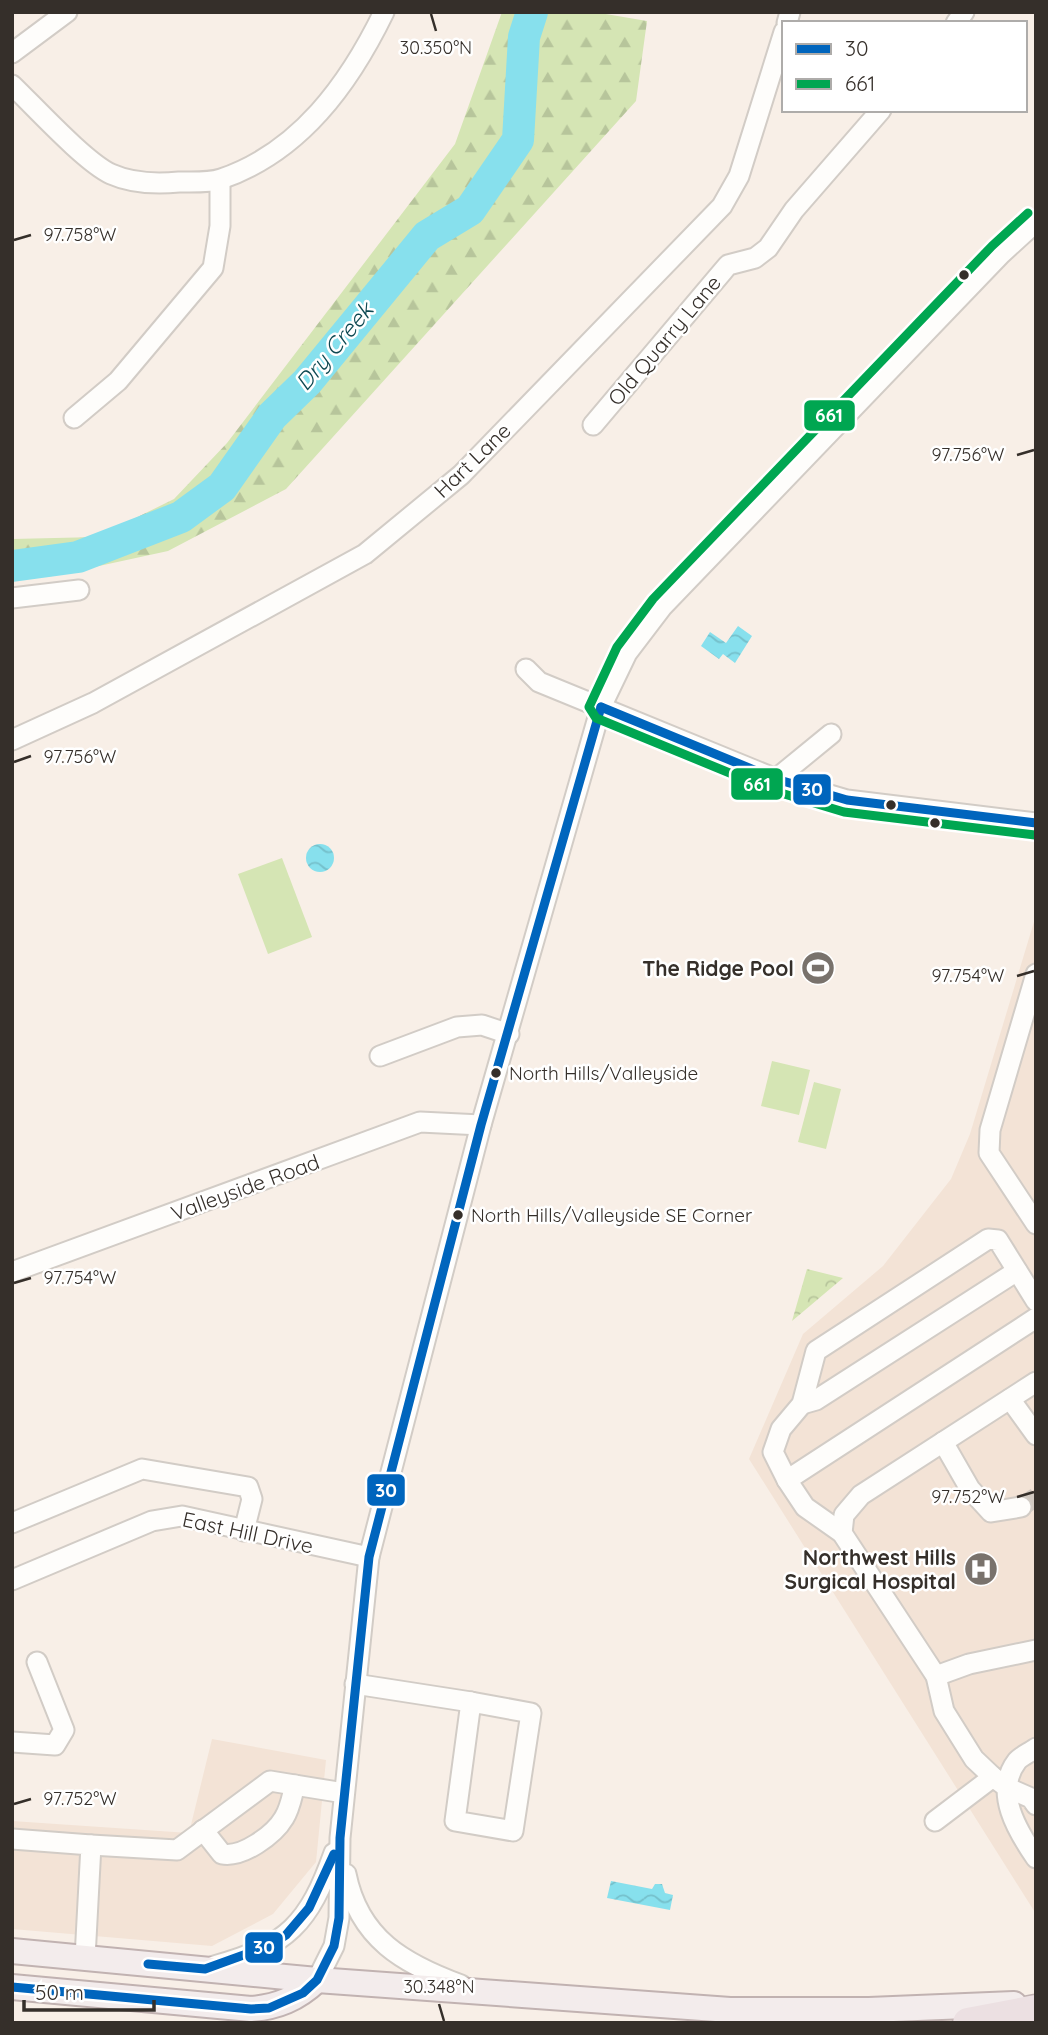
<svg xmlns="http://www.w3.org/2000/svg" width="1048" height="2035" viewBox="0 0 1048 2035" font-family="Quicksand,sans-serif">
	<style>
		.built { fill: #f3e3d6 }
		.forest { fill: url(#forest-firs) }
		.park { fill: url(#park-crowns) }
		.pitch { fill: #d5e5b4 }
		.water { fill: url(#water-waves) }
		.lines { fill: none; stroke-linecap: round; stroke-linejoin: round }
		.river { stroke: #87e0ed; stroke-width: 32 }
		.minor-tunnel { stroke: #d1c9c1; stroke-width: 19; stroke-dasharray: 19 10; stroke-linecap: butt }
		.minor-casing { stroke: #d2ccc6; stroke-width: 23 }
		.major-casing { stroke: #c1b2b1; stroke-width: 28 }
		.highway-casing { stroke: #c1b2b1; stroke-width: 33 }
		.minor { stroke: #fefdfb; stroke-width: 19 }
		.major { stroke: #f3ecec; stroke-width: 24 }
		.highway { stroke: #ece0e2; stroke-width: 30 }
		.bus-1-casing { stroke: #fff; stroke-width: 14 }
		.bus-2-casing { stroke: #fff; stroke-width: 14 }
		.bus-1 { stroke: #0065bd; stroke-width: 9 }
		.bus-2 { stroke: #00a651; stroke-width: 9 }
		.ticks { fill: none; stroke: #352f2a; stroke-width: 2.5 }
		.bus-dot { fill: #352f2a; stroke: #fff; stroke-width: 2.5 }
		.labels { text-anchor: middle; dominant-baseline: central; stroke-width: 5; stroke-linejoin: round; paint-order: stroke }
		.bus-label { font-size: 19px; fill: #352f2a; stroke: #fff; text-anchor: start }
		.street-label { font-size: 21px; fill: #352f2a; stroke: #fff }
		.poi-label { font-size: 21px; font-weight: bold; fill: #352f2a; stroke: #fff; text-anchor: end }
		.water-label { font-size: 23px; font-style: italic; fill: #0e4952; stroke: #fff }
		.ticks-label { font-size: 18px; text-anchor: middle; fill: #352f2a; stroke: #fff; stroke-width: 5; stroke-linejoin: round; paint-order: stroke }
		.line-badge { stroke: #fff; stroke-width: 2.5 }
		.badge-label { font-size: 19px; text-anchor: middle; font-weight: bold; fill: #fff }
	</style>
	<defs>
		<pattern id="forest-firs" width="22" height="20" patternUnits="userSpaceOnUse" patternTransform="scale(1.75)"><rect width="22" height="20" fill="#d5e5b4"/><path d="M5 1l3.5 6h-7zM16 11l3.5 6h-7z" fill="#b7c59b"/></pattern>
		<pattern id="park-crowns" width="20" height="18" patternUnits="userSpaceOnUse" patternTransform="scale(1.75)"><rect width="20" height="18" fill="#d5e5b4"/><path d="M2 6a3 3 0 1 1 6 0M12 15a3 3 0 1 1 6 0" fill="none" stroke="#b7c59b"/></pattern>
		<pattern id="water-waves" width="16" height="10" patternUnits="userSpaceOnUse" patternTransform="scale(1.75)"><rect width="16" height="10" fill="#87e0ed"/><path d="M0 5q4-4 8 0t8 0" fill="none" stroke="#75c0cb"/></pattern>
	</defs>
	<rect width="100%" height="100%" fill="#f8efe7"/>
	<g class="built">
		<polygon points="1036,915 1036,1914 749,1459 803,1334 883,1266 951,1179 970,1134"/>
		<polygon points="212,1739 326,1760 316,1862 273,1914 212,1946 12,1929 12,1821 189,1833"/>
	</g>
	<polygon class="forest" points="502,12 594,12 647,21 636,101 286,489 168,551 53,576 12,580 12,539 97,537 174,499 227,443 455,144"/>
	<polygon class="park" points="807,1269 843,1278 792,1321"/>
	<g class="pitch">
		<polygon points="282,858 312,937 268,954 238,874"/>
		<polygon points="772,1061 810,1070 799,1115 761,1106"/>
		<polygon points="814,1082 841,1089 826,1149 798,1142"/>
	</g>
	<g class="water">
		<polygon points="738,626 752,636 735,663 723,654 719,659 701,646 710,632 726,643"/>
		<circle cx="320" cy="858" r="14"/>
		<polygon points="611,1881 652,1889 655,1884 662,1884 665,1893 673,1895 670,1910 607,1898"/>
	</g>
	<g class="lines">
		<polyline class="river" points="12,566 78,557 181,517 222,487 272,416 307,382 427,236 470,210 518,140 524,37 532,12"/>
		<polyline class="minor-tunnel" points="1021,1507 1036,1497"/>
		<g class="minor-casing">
			<g id="minor">
				<polyline points="787,23 790,12"/>
				<polyline points="956,23 964,12"/>
				<polyline points="12,53 67,12"/>
				<path d="M12,85C35,107 85,162 111,174C131,183 158,184 179,182C192,182 209,183 221,179C300,152 349,84 384,12"/>
				<polyline points="74,418 118,381 213,268 220,226 220,180"/>
				<polyline points="593,425 723,271 728,265 755,258 768,248 794,210 881,110"/>
				<polyline points="12,598 79,590"/>
				<polyline points="526,669 539,682 776,779 847,800 1036,823"/>
				<polyline points="12,740 93,703 365,554 461,475 722,206 739,176 784,32"/>
				<polyline points="776,779 831,734"/>
				<polyline points="1036,974 990,1130 989,1153 1036,1224"/>
				<polyline points="380,1056 457,1027 482,1025 509,1034"/>
				<polyline points="12,1272 420,1122 481,1125"/>
				<polyline points="1036,1301 998,1240 988,1239 816,1351 802,1404 781,1429 773,1452 787,1480 805,1507 842,1533 936,1676 944,1711 974,1759 993,1777 1008,1788 1031,1798 1036,1805"/>
				<polyline points="1010,1399 1036,1435"/>
				<polyline points="802,1404 816,1400 1017,1271"/>
				<polyline points="943,1442 970,1489 991,1512 1021,1507"/>
				<polyline points="787,1480 1036,1318"/>
				<polyline points="12,1523 142,1469 248,1487 252,1499 244,1531"/>
				<polyline points="842,1533 844,1515 861,1495 1036,1382"/>
				<polyline points="12,1580 152,1521 182,1516 369,1557"/>
				<polyline points="936,1676 969,1664 1036,1650"/>
				<polyline points="355,1684 471,1702"/>
				<polygon points="471,1702 531,1713 513,1831 455,1821"/>
				<polyline points="12,1742 55,1745 64,1730 37,1662"/>
				<path d="M1036,1748C1031,1752 1021,1756 1017,1761C993,1792 1018,1832 1036,1858"/>
				<polyline points="935,1821 993,1777"/>
				<path d="M203,1830L222,1854C242,1858 274,1835 284,1818C290,1809 292,1796 295,1785"/>
				<polyline points="12,1839 91,1845 85,1958"/>
				<polyline points="91,1845 177,1850 270,1781 344,1793"/>
				<path d="M346,1874C359,1939 404,1964 461,1985"/>
				<path d="M214,1966C288,1946 309,1923 334,1853"/>
				<polyline points="317,1980 334,1946 339,1918 340,1838 369,1557 481,1125 601,707 627,653 662,607 1001,254 1036,222"/>
			</g>
		</g>
		<g class="major-casing">
			<g id="major">
				<polyline points="12,1951 317,1980 730,2010 869,2010 1014,2004"/>
				<path d="M12,1987L251,2009C277,2007 297,1999 317,1980"/>
			</g>
		</g>
		<g class="highway-casing">
			<polyline id="highway" points="968,2023 1036,2010"/>
		</g>
		<use href="#minor" class="minor"/>
		<use href="#major" class="major"/>
		<use href="#highway" class="highway"/>
		<g class="bus-1-casing">
			<g id="bus-1">
				<polyline points="601,707 776,779 847,800 1036,823"/>
				<polyline points="148,1964 205,1969 271,1945 286,1935 309,1908 334,1854"/>
				<polyline points="12,1987 251,2009 269,2008 303,1993 317,1980 334,1946 339,1918 340,1838 369,1557 481,1125 601,707"/>
			</g>
		</g>
		<g class="bus-2-casing">
			<polyline id="bus-2" points="1028,213 992,246 653,599 617,647 589,707 596,718 771,790 844,812 1035,835"/>
		</g>
		<use href="#bus-1" class="bus-1"/>
		<use href="#bus-2" class="bus-2"/>
	</g>
	<path class="ticks" d="M431,14L436,31M14,240L31,235M1017,455L1034,450M14,762L31,756M1017,976L1034,971M14,1283L31,1278M1017,1497L1034,1492M14,1804L31,1799M439,2004L444,2021"/>
	<defs>
		<g id="stadium-disc" transform="scale(1.75)"><circle r="9.5" fill="#79726c" stroke="#fff"/><path d="M0-5a6.5 5 0 1 0 0 10a6.5 5 0 1 0 0-10ZM-3.5-1.8h7v3.6h-7Z" fill="#fff"/></g>
		<g id="hospital-disc" transform="scale(1.75)"><circle r="9.5" fill="#79726c" stroke="#fff"/><path d="M-5-5h3v3.5h4V-5h3V5h-3V1.5h-4V5h-3Z" fill="#fff"/></g>
	</defs>
	<g fill-rule="evenodd">
		<use href="#stadium-disc" x="818" y="968"/>
		<use href="#hospital-disc" x="981" y="1569"/>
	</g>
	<g class="bus-dot">
		<circle cx="964" cy="275" r="6"/>
		<circle cx="891" cy="805" r="6"/>
		<circle cx="935" cy="823" r="6"/>
		<circle cx="496" cy="1073" r="6"/>
		<circle cx="458" cy="1215" r="6"/>
	</g>
	<g class="labels">
		<g class="bus-label">
			<text x="509" y="1073">North Hills/Valleyside</text>
			<text x="471" y="1215">North Hills/Valleyside SE Corner</text>
		</g>
		<g class="street-label">
			<text transform="translate(664 340) rotate(-50)">Old Quarry Lane</text>
			<text transform="translate(472 460) rotate(-44)">Hart Lane</text>
			<text transform="translate(245 1187) rotate(-20)">Valleyside Road</text>
			<text transform="translate(248 1532) rotate(12)">East Hill Drive</text>
		</g>
		<g class="poi-label">
			<text x="794" y="968">The Ridge Pool</text>
			<text x="956" y="1557">Northwest Hills<tspan x="956" dy="24">Surgical Hospital</tspan></text>
		</g>
		<g class="water-label">
			<text transform="translate(334 346) rotate(-50)">Dry Creek</text>
		</g>
	</g>
	<g class="ticks-label">
		<text x="436" y="54">30.350°N</text>
		<text x="80" y="241">97.758°W</text>
		<text x="968" y="461">97.756°W</text>
		<text x="80" y="763">97.756°W</text>
		<text x="968" y="982">97.754°W</text>
		<text x="80" y="1284">97.754°W</text>
		<text x="968" y="1503">97.752°W</text>
		<text x="80" y="1805">97.752°W</text>
		<text x="439" y="1993">30.348°N</text>
	</g>
	<g class="line-badge">
		<rect x="803" y="399" width="53" height="33" rx="7" fill="#00a651"/>
		<rect x="730" y="767" width="54" height="34" rx="7" fill="#00a651"/>
		<rect x="792" y="773" width="40" height="33" rx="7" fill="#0065bd"/>
		<rect x="366" y="1473" width="40" height="34" rx="7" fill="#0065bd"/>
		<rect x="244" y="1931" width="40" height="33" rx="7" fill="#0065bd"/>
	</g>
	<g class="badge-label">
		<text x="829" y="422">661</text>
		<text x="757" y="791">661</text>
		<text x="812" y="796">30</text>
		<text x="386" y="1497">30</text>
		<text x="264" y="1954">30</text>
	</g>
	<rect width="1048" height="2035" fill="none" stroke="#352f2a" stroke-width="28"/>
	<rect x="782" y="21" width="245" height="91" fill="#ffffff" stroke="#aeacaa" stroke-width="2"/>
	<rect x="796" y="44" width="35" height="10" fill="#0065bd" stroke="#aeacaa" stroke-width="2"/>
	<text x="845" y="56" font-size="21" fill="#352f2a">30</text>
	<rect x="796" y="79" width="35" height="10" fill="#00a651" stroke="#aeacaa" stroke-width="2"/>
	<text x="845" y="91" font-size="21" fill="#352f2a">661</text>
	<path d="M24 2000v10h130v-10" fill="none" stroke="#352f2a" stroke-width="3.5"/>
	<text x="35" y="2000" font-size="21" fill="#352f2a" stroke="#ffffff" stroke-width="5" paint-order="stroke">50 m</text>
</svg>
